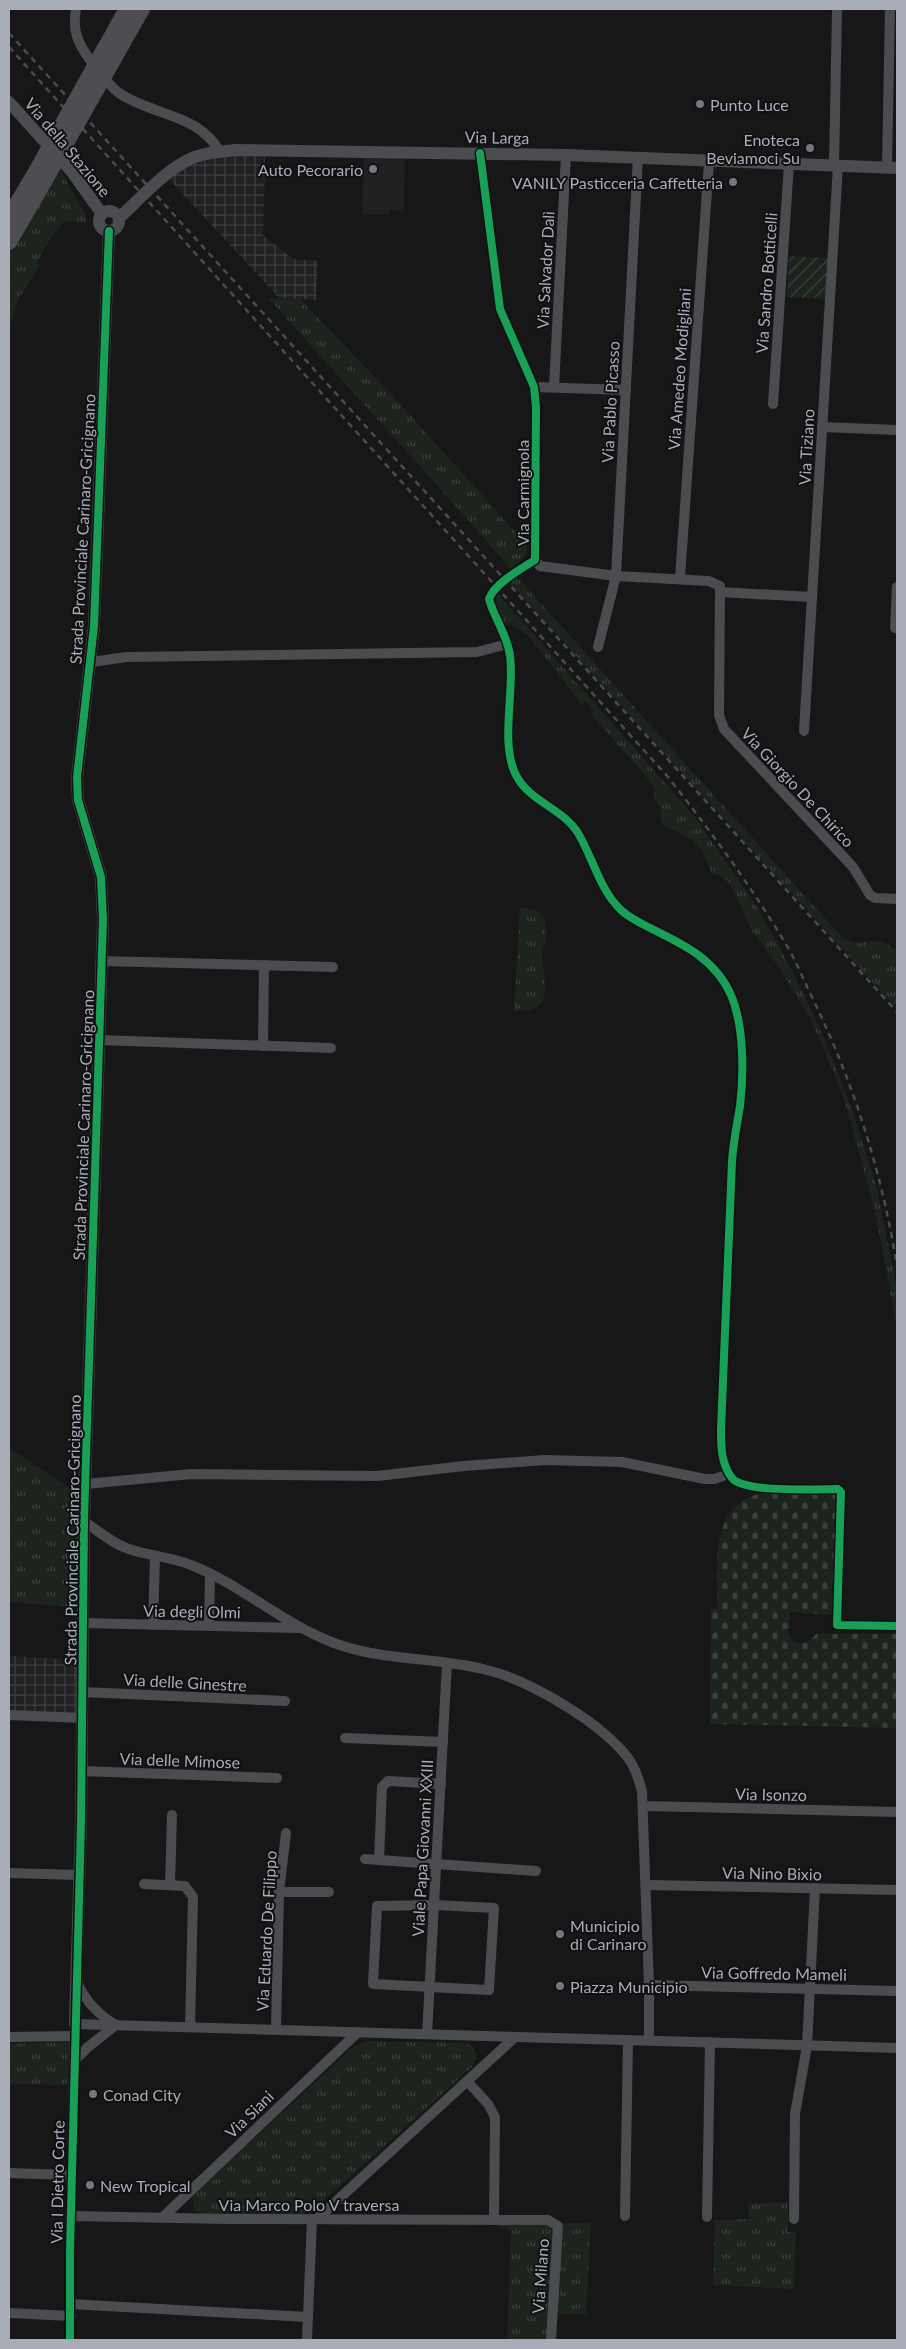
<svg xmlns="http://www.w3.org/2000/svg" width="906" height="2349" viewBox="0 0 906 2349" font-family="Lato,sans-serif">
	<style>
		.built { fill: #212123 }
		.industrial { fill: url(#industrial-grid) }
		.grass { fill: url(#grass-tufts) }
		.cemetery { fill: url(#cemetery-stones) }
		.garden { fill: url(#garden-furrows) }
		.lines { fill: none; stroke-linecap: round; stroke-linejoin: round }
		.minor { stroke: #4b4c50; stroke-width: 10 }
		.tertiary { stroke: #4b4c50; stroke-width: 12 }
		.trunk { stroke: #4e4e52; stroke-width: 16 }
		.rail { stroke: #4b4c4f; stroke-width: 2.5; stroke-dasharray: 6 5; stroke-linecap: butt }
		.trunk-bridge { stroke: #4e4e52; stroke-width: 16 }
		.cycleway-casing { stroke: #111113; stroke-width: 11 }
		.cycleway { stroke: #1a9f57; stroke-width: 8 }
		.poi-dot { fill: #757880; stroke: #111113; stroke-width: 2 }
		.labels { text-anchor: middle; dominant-baseline: central; stroke-width: 4; stroke-linejoin: round; paint-order: stroke }
		.poi-label { font-size: 16px; fill: #a8adb8; stroke: #111113; text-anchor: start }
		.street-label { font-size: 16px; fill: #a8adb8; stroke: #111113 }
	</style>
	<defs>
		<pattern id="industrial-grid" width="8" height="8" patternUnits="userSpaceOnUse" patternTransform="scale(1.25)"><rect width="8" height="8" fill="#212123"/><path d="M0 4h8M4 0v8" fill="none" stroke="#3e3f41"/></pattern>
		<pattern id="grass-tufts" width="24" height="20" patternUnits="userSpaceOnUse" patternTransform="scale(1.25)"><rect width="24" height="20" fill="#1d241e"/><path d="M3 7l-1-3M5 7V3M7 7l1-3M15 17l-1-3M17 17v-4M19 17l1-3" fill="none" stroke="#3b413d"/></pattern>
		<pattern id="cemetery-stones" width="16" height="16" patternUnits="userSpaceOnUse" patternTransform="scale(1.25)"><rect width="16" height="16" fill="#1d241e"/><path d="M2 7V4a2 2 0 0 1 4 0v3zM10 15v-3a2 2 0 0 1 4 0v3z" fill="#3b413d"/></pattern>
		<pattern id="garden-furrows" width="10" height="10" patternUnits="userSpaceOnUse" patternTransform="scale(1.25)"><rect width="10" height="10" fill="#1d241e"/><path d="M-1 1l2-2M0 10L10 0M9 11l2-2" fill="none" stroke="#3b413d"/></pattern>
	</defs>
	<rect width="100%" height="100%" fill="#171717"/>
	<polygon class="built" points="364,156 405,157 404,211 390,210 389,214 362,214"/>
	<g class="industrial">
		<polygon points="239,154 265,155 263,235 293,259 318,261 316,300 279,298 169,179 191,163"/>
		<polygon points="9,1656 80,1660 79,1715 9,1712"/>
	</g>
	<g class="grass">
		<polygon points="61,171 85,215 87,223 64,221 49,241 36,264 40,265 18,300 9,330 9,251 24,225"/>
		<polygon points="268,298 300,299 389,392 527,545 527,554 511,570 464,515"/>
		<path d="M517,577L839,934C856,951 865,937 883,942C890,944 890,949 897,949V1009L509,582Z"/>
		<polygon points="498,594 694,816 754,902 793,972 824,1037 852,1109 876,1184 897,1289 897,1328 875,1211 847,1109 832,1068 809,1016 776,963 752,931 730,884 723,877 712,874 703,852 691,839 663,825 660,818 661,810 654,798 655,790 649,780 591,714 594,711 586,702 582,705 528,635 512,625 504,624 494,603"/>
		<path d="M520,908L535,910L543,915C545,923 548,935 545,943C544,947 542,950 542,954C543,980 557,1014 514,1011Z"/>
		<polygon points="9,1448 76,1492 80,1496 77,1607 9,1602"/>
		<polygon points="368,2041 466,2043 472,2046 477,2056 472,2067 313,2210 298,2216 203,2214 194,2210 193,2196 353,2047"/>
		<polygon points="69,2042 67,2085 9,2084 9,2044"/>
		<polygon points="788,2202 788,2232 796,2232 794,2289 713,2285 715,2220 749,2219 748,2204"/>
		<polygon points="563,2223 591,2223 586,2314 556,2314"/>
		<polygon points="492,2224 548,2224 555,2226 548,2340 507,2340 511,2230"/>
	</g>
	<path class="cemetery" d="M769,1492L837,1494L833,1615L790,1612L788,1636C798,1646 807,1646 816,1634H897V1728L710,1724L711,1609L717,1608C718,1562 707,1501 769,1492Z"/>
	<polygon class="garden" points="789,256 828,258 825,299 787,297"/>
	<g class="lines">
		<g class="minor">
			<path d="M76,9C72,31 78,44 91,61C100,72 108,85 119,93C153,116 198,113 220,152"/>
			<path d="M480,153L500,309L534,387L536,407L535,560C522,568 494,584 489,599C494,618 508,636 510,656C515,691 499,746 517,777C531,802 563,809 578,833C593,858 600,891 622,911C630,918 640,923 650,928C683,944 715,959 731,995C744,1025 744,1074 740,1106C737,1125 733,1143 732,1162C728,1251 725,1340 721,1430C721,1446 721,1464 732,1478C744,1493 817,1489 838,1489L841,1492L837,1625L897,1626"/>
			<polyline points="834,165 837,9"/>
			<polyline points="887,167 890,9"/>
			<polyline points="534,387 626,390"/>
			<polyline points="554,387 566,155"/>
			<polyline points="773,404 789,164"/>
			<polyline points="822,427 897,430"/>
			<polyline points="535,560 540,566 616,576 709,581 720,586 719,715 724,729 853,867 870,895 875,898 897,899"/>
			<polyline points="680,578 709,162"/>
			<polyline points="720,592 812,597"/>
			<polyline points="895,628 897,587"/>
			<polyline points="598,647 616,576 638,157"/>
			<polyline points="91,662 127,657 477,652 508,644"/>
			<polyline points="804,731 838,165"/>
			<polyline points="102,961 333,967"/>
			<polyline points="99,1040 331,1048"/>
			<polyline points="263,1046 264,965"/>
			<polyline points="86,1484 191,1474 377,1476 464,1466 545,1460 622,1462 705,1479 714,1479 729,1474"/>
			<path d="M84,1521C98,1531 113,1544 129,1549C149,1556 172,1557 191,1565C242,1585 283,1624 334,1643C382,1661 434,1657 483,1669C527,1679 595,1719 624,1753C634,1764 638,1777 642,1791L649,1985V2040"/>
			<polyline points="83,1623 300,1628"/>
			<polyline points="153,1625 155,1556"/>
			<polyline points="209,1626 210,1574"/>
			<polyline points="82,1692 285,1701"/>
			<polyline points="9,1715 82,1718"/>
			<polyline points="345,1738 443,1742"/>
			<polyline points="81,1771 277,1778"/>
			<polyline points="643,1806 897,1812"/>
			<polyline points="365,1859 536,1871"/>
			<polyline points="379,1860 382,1787 388,1781 441,1784"/>
			<polyline points="9,1873 79,1875"/>
			<polyline points="144,1884 185,1886 193,1897 190,2027"/>
			<polyline points="170,1885 172,1815"/>
			<polyline points="647,1885 897,1890"/>
			<polyline points="279,1892 329,1892"/>
			<polygon points="434,1905 494,1908 489,1990 373,1984 377,1906"/>
			<polyline points="649,1985 897,1991"/>
			<polyline points="276,2030 279,1892 286,1833"/>
			<polyline points="427,2034 447,1663"/>
			<polyline points="9,2037 74,2036"/>
			<path d="M74,2061L88,2047L116,2025C97,2014 87,2002 77,1983"/>
			<polyline points="467,2081 488,2104 495,2117 494,2219"/>
			<polyline points="9,2173 71,2175"/>
			<polyline points="70,2216 228,2219 548,2220 558,2226 551,2340"/>
			<polyline points="625,2216 628,2040"/>
			<polyline points="707,2217 710,2042"/>
			<polyline points="162,2218 358,2032"/>
			<polyline points="317,2219 515,2037"/>
			<polyline points="794,2219 795,2114 807,2046 815,1888"/>
			<polyline points="70,2304 308,2317"/>
			<polyline points="9,2313 71,2316"/>
			<polyline points="70,2340 70,2251 75,2024 897,2048"/>
			<polyline points="307,2340 312,2219"/>
		</g>
		<g class="tertiary">
			<polyline points="9,102 72,172 102,214"/>
			<circle cx="109" cy="221" r="10"/>
			<path d="M119,218C141,198 163,172 190,159C204,152 221,152 235,150L566,155L897,168"/>
			<polyline points="75,2024 81,1823 84,1521 103,919 101,877 78,800 77,777 94,626 109,231"/>
		</g>
		<g class="trunk">
			<polyline points="104,50 127,9"/>
			<polyline points="113,60 142,9"/>
			<polyline points="9,217 37,170"/>
			<polyline points="9,242 45,180"/>
		</g>
		<g class="rail">
			<polyline points="9,33 897,1012"/>
			<path d="M9,47L668,777C712,833 754,890 790,951C798,966 805,983 813,999C854,1084 882,1173 897,1266"/>
		</g>
		<g class="trunk-bridge">
			<polyline points="37,170 104,50"/>
			<polyline points="45,180 113,60"/>
		</g>
		<g class="cycleway-casing">
			<g id="cycleway">
				<path d="M480,153L500,309L534,387L536,407L535,560C522,568 494,584 489,599C494,618 508,636 510,656C515,691 499,746 517,777C531,802 563,809 578,833C593,858 600,891 622,911C630,918 640,923 650,928C683,944 715,959 731,995C744,1025 744,1074 740,1106C737,1125 733,1143 732,1162C728,1251 725,1340 721,1430C721,1446 721,1464 732,1478C744,1493 817,1489 838,1489L841,1492L837,1625L897,1626"/>
				<polyline points="70,2340 70,2251 81,1823 84,1521 103,919 101,877 78,800 77,777 94,626 109,231"/>
			</g>
		</g>
		<use href="#cycleway" class="cycleway"/>
	</g>
	<g class="poi-dot">
		<circle cx="700" cy="104" r="5"/>
		<circle cx="810" cy="148" r="5"/>
		<circle cx="373" cy="169" r="5"/>
		<circle cx="733" cy="182" r="5"/>
		<circle cx="560" cy="1934" r="5"/>
		<circle cx="560" cy="1986" r="5"/>
		<circle cx="93" cy="2094" r="5"/>
		<circle cx="90" cy="2185" r="5"/>
	</g>
	<g class="labels">
		<g class="poi-label">
			<text x="710" y="104">Punto Luce</text>
			<text x="800" y="139" text-anchor="end">Enoteca<tspan x="800" dy="18">Beviamoci Su</tspan></text>
			<text x="363" y="169" text-anchor="end">Auto Pecorario</text>
			<text x="723" y="182" text-anchor="end">VANILY Pasticceria Caffetteria</text>
			<text x="570" y="1925">Municipio<tspan x="570" dy="18">di Carinaro</tspan></text>
			<text x="570" y="1986">Piazza Municipio</text>
			<text x="103" y="2094">Conad City</text>
			<text x="100" y="2185">New Tropical</text>
		</g>
		<g class="street-label">
			<text transform="translate(497 137) rotate(1)">Via Larga</text>
			<text transform="translate(68 147) rotate(50)">Via della Stazione</text>
			<text transform="translate(545 270) rotate(-87)">Via Salvador Dalì</text>
			<text transform="translate(766 283) rotate(-86)">Via Sandro Botticelli</text>
			<text transform="translate(679 369) rotate(-86)">Via Amedeo Modigliani</text>
			<text transform="translate(610 402) rotate(-87)">Via Pablo Picasso</text>
			<text transform="translate(806 447) rotate(-87)">Via Tiziano</text>
			<text transform="translate(522 493) rotate(-90)">Via Carmignola</text>
			<text transform="translate(82 529) rotate(-87)">Strada Provinciale Carinaro-Gricignano</text>
			<text transform="translate(798 787) rotate(47)">Via Giorgio De Chirico</text>
			<text transform="translate(83 1125) rotate(-88)">Strada Provinciale Carinaro-Gricignano</text>
			<text transform="translate(72 1530) rotate(-89)">Strada Provinciale Carinaro-Gricignano</text>
			<text transform="translate(192 1611) rotate(1)">Via degli Olmi</text>
			<text transform="translate(185 1682) rotate(3)">Via delle Ginestre</text>
			<text transform="translate(180 1760) rotate(2)">Via delle Mimose</text>
			<text transform="translate(771 1794) rotate(1)">Via Isonzo</text>
			<text transform="translate(422 1848) rotate(-87)">Viale Papa Giovanni XXIII</text>
			<text transform="translate(772 1873) rotate(1)">Via Nino Bixio</text>
			<text transform="translate(266 1931) rotate(-87)">Via Eduardo De Filippo</text>
			<text transform="translate(774 1973) rotate(1)">Via Goffredo Mameli</text>
			<text transform="translate(249 2114) rotate(-44)">Via Siani</text>
			<text transform="translate(57 2182) rotate(-89)">Via I Dietro Corte</text>
			<text x="309" y="2204">Via Marco Polo V traversa</text>
			<text transform="translate(540 2276) rotate(-86)">Via Milano</text>
		</g>
	</g>
	<rect width="906" height="2349" fill="none" stroke="#a8adb8" stroke-width="20"/>
</svg>
